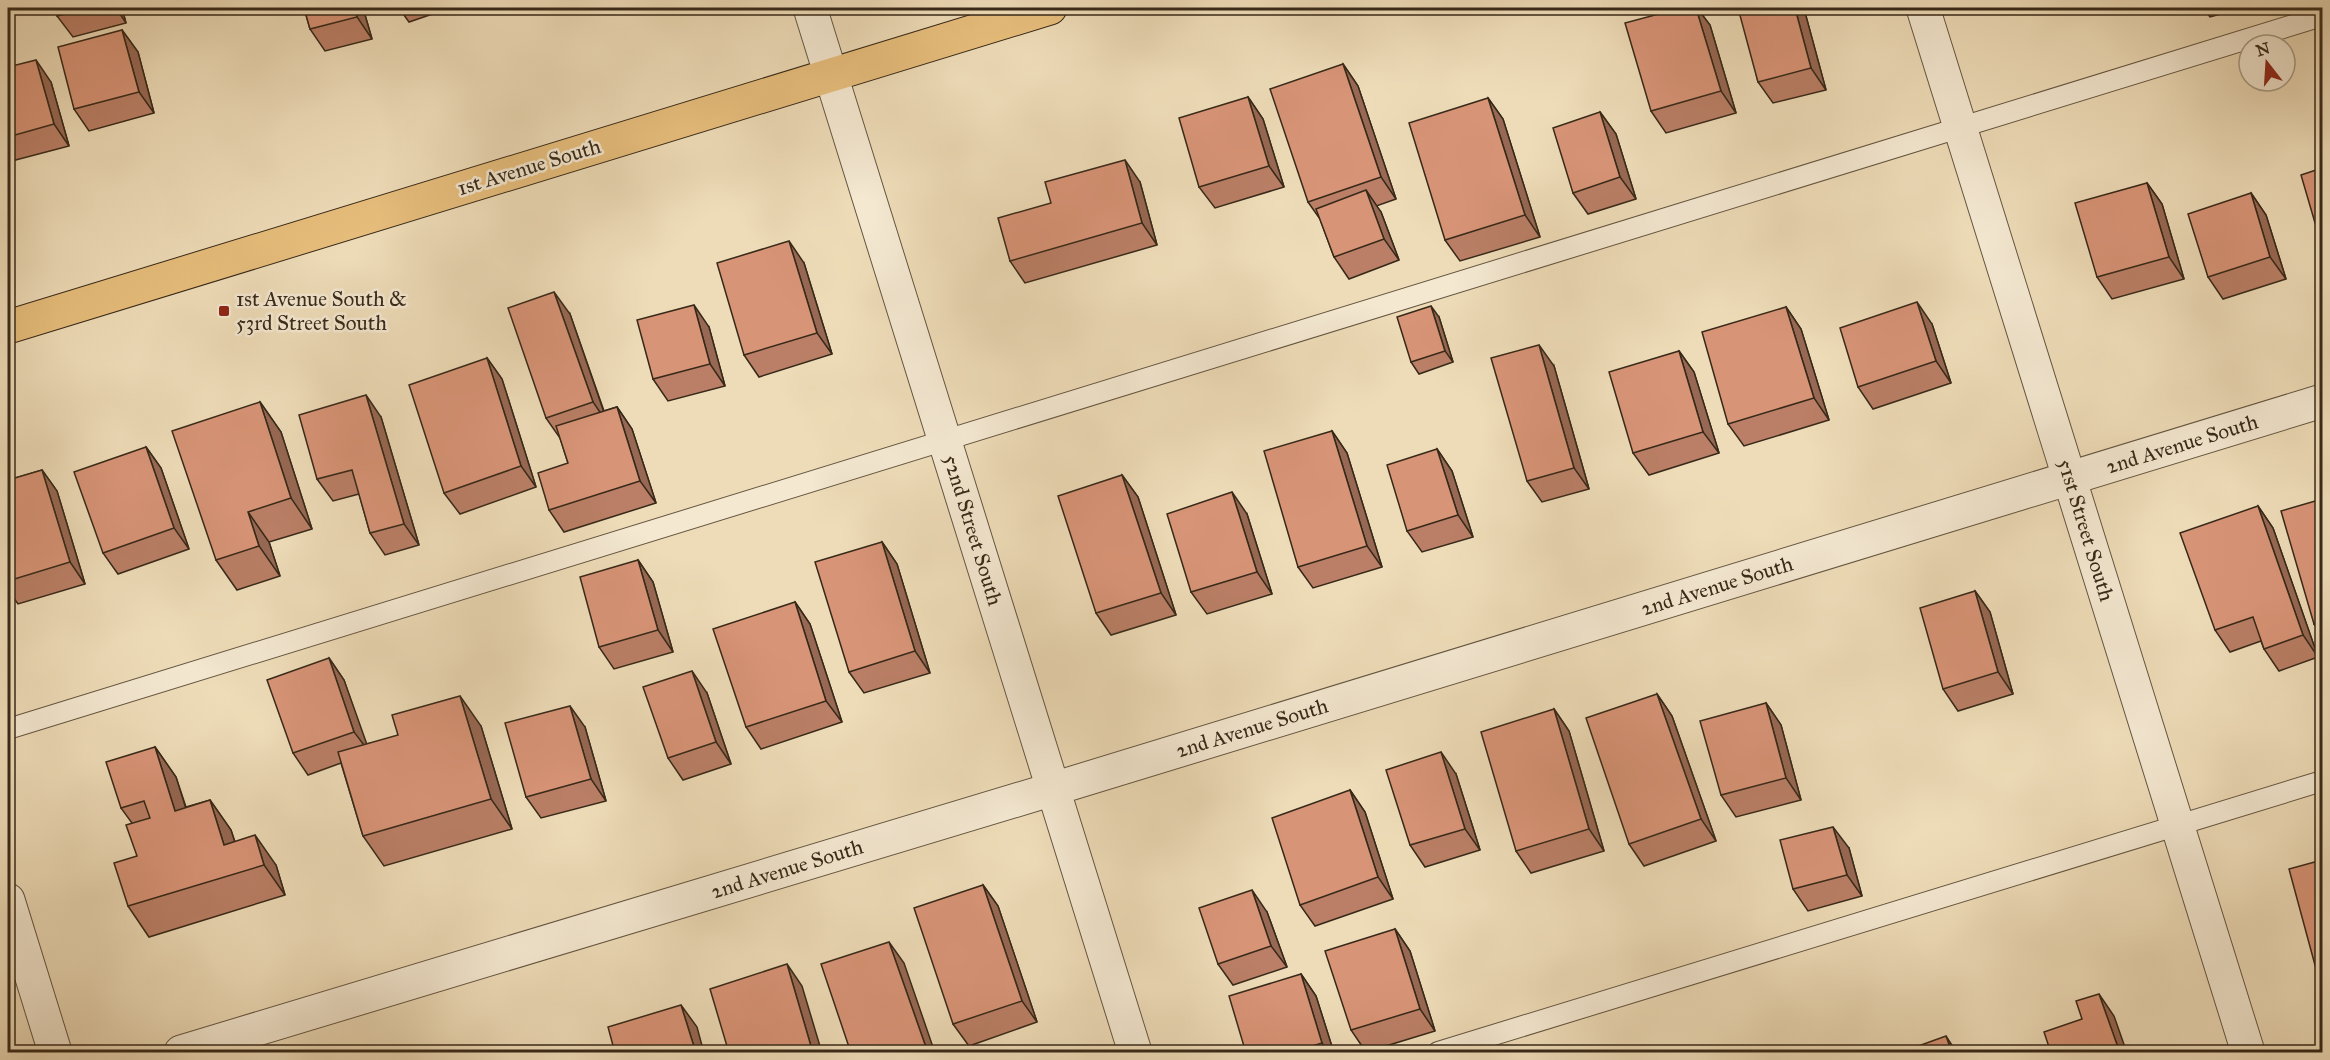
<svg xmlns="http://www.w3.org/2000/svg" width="2330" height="1060" viewBox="0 0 2330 1060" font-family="'IM FELL Great Primer',serif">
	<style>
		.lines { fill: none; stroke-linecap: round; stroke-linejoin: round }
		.service-casing { stroke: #655641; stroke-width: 22 }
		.minor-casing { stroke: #655641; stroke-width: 35 }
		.primary-casing { stroke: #372919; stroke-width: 35 }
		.service { stroke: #f4e8d1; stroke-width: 20 }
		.minor { stroke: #f4e8d1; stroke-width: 33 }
		.primary { stroke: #e7be7c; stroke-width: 33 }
		.wall { fill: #ba7f66; stroke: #372919; stroke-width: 1.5 }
		.shaded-wall { fill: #976853; stroke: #372919; stroke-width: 1.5 }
		.building { fill: #d89477; stroke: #372919; stroke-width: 1.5 }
		.poi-dot { fill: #8f2418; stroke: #f4e8d1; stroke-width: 2 }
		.labels { text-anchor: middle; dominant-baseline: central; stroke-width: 5; stroke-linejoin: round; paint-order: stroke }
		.street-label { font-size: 21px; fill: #372919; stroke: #f4e8d1 }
		.poi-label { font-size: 21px; fill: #372919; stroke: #f4e8d1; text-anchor: start }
	</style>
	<rect width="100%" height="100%" fill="#eedcb8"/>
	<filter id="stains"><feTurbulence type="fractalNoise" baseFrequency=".00333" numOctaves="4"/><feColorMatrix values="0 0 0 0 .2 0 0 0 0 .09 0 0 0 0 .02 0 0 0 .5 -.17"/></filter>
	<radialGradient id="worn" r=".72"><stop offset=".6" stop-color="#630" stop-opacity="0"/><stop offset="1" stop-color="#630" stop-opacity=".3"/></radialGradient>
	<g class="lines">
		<g class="service-casing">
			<g id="service">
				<polyline points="8,729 2322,16"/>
				<polyline points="1438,1052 2322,781"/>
			</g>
		</g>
		<g class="minor-casing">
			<g id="minor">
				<polyline points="810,8 1135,1052"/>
				<polyline points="1923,8 2248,1052"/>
				<polyline points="8,900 55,1052"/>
				<polyline points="181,1052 1053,789 2322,401"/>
			</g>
		</g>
		<g class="primary-casing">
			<polyline id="primary" points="8,327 1050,8"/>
		</g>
		<use href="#service" class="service"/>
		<use href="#minor" class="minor"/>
		<use href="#primary" class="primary"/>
	</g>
	<g class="wall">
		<polygon points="55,8 122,8 126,23 73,37 57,16"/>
		<polygon points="176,8 189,8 178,11"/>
		<polygon points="304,8 363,8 372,39 325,51 310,29"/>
		<polygon points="399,8 450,8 409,22"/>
		<polygon points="1681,8 1697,8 1710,25 1736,113 1666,133 1651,111"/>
		<polygon points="1742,8 1800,8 1806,16 1826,90 1773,103 1758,82"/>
		<polygon points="2203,8 2243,8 2210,17"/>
		<polygon points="122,30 138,52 154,113 89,131 74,109"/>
		<polygon points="1343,64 1358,86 1396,199 1376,206 1381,212 1399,260 1349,279 1334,257 1320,219 1308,202"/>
		<polygon points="8,67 51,82 69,146 8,162"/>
		<polygon points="1248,97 1263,119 1284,187 1215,208 1199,187"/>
		<polygon points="1488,98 1503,119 1540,237 1460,261 1445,240"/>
		<polygon points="1600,112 1616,134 1636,199 1588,214 1573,193"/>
		<polygon points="1140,182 1157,245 1025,283 1010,261"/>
		<polygon points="2147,183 2162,204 2184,279 2112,299 2097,277"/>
		<polygon points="2251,193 2266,215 2286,279 2223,299 2208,277"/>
		<polygon points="804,263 832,354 759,377 744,355"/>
		<polygon points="1786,307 1801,329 1829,420 1744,446 1728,424"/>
		<polygon points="570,314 604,411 617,407 632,429 656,503 564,532 549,510 568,463 560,438 546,418"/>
		<polygon points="1439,317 1453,362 1419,374 1411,362"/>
		<polygon points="1932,324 1951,383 1873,409 1858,387"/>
		<polygon points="709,327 725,386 668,401 653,379"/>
		<polygon points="1679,351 1694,372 1719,453 1649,475 1633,453"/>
		<polygon points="487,358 502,379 536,487 460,514 444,493"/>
		<polygon points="1554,366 1589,489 1542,502 1527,481"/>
		<polygon points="260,402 281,432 312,529 269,542 280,576 237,590 216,560"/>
		<polygon points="381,417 419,545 385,555 370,533 359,494 333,501 317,479"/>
		<polygon points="1332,431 1347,453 1382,567 1313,588 1298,567"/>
		<polygon points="146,447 161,468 189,549 118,574 103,553"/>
		<polygon points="1437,449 1452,471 1473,537 1422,552 1407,531"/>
		<polygon points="42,470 57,491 85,584 18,604 8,590 8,480"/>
		<polygon points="1122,475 1138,497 1176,615 1111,635 1096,613"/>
		<polygon points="2322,499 2322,636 2314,624"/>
		<polygon points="2258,506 2273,528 2318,657 2279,671 2264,649 2261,641 2230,652 2215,630"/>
		<polygon points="1247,514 1272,594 1207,614 1191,592"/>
		<polygon points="882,542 897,564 930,673 864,693 849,672"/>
		<polygon points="638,560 653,582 673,652 614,669 599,647"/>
		<polygon points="1975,591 1990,612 2013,694 1958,711 1943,689"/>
		<polygon points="795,602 810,624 842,722 761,749 746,727"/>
		<polygon points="329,658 344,680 366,744 481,726 512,829 384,866 363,836 341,763 308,775 293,753"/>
		<polygon points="707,693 731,764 683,780 668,758"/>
		<polygon points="1657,694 1672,716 1716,841 1644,866 1629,844"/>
		<polygon points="1766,703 1781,725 1801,800 1736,817 1721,795"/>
		<polygon points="1554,709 1569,731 1604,851 1531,873 1516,851"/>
		<polygon points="585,727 606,801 541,818 526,797"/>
		<polygon points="155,747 176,777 186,807 210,800 231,830 235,842 276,865 285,895 149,937 128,906 137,856 132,823 121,808"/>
		<polygon points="1456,774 1480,850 1425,867 1410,845"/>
		<polygon points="1350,790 1365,812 1393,899 1315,926 1300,905"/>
		<polygon points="1849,848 1862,896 1808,911 1793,889"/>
		<polygon points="983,885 998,906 1037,1022 969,1046 953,1024"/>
		<polygon points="1267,912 1287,967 1233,985 1218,964"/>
		<polygon points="1395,929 1410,951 1435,1031 1366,1052 1351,1030"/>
		<polygon points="1301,974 1316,996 1334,1053 1246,1053"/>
	</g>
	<g class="shaded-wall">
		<polygon points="116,8 122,8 126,23"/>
		<polygon points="354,8 363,8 372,39 357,17"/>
		<polygon points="1696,8 1697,8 1710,25 1736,113 1721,91"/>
		<polygon points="1795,8 1800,8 1806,16 1826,90 1811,68"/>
		<polygon points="122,30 138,52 154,113 139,92"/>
		<polygon points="36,60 51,82 69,146 54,124"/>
		<polygon points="1343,64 1358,86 1396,199 1381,177"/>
		<polygon points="1248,97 1263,119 1284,187 1269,166"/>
		<polygon points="1488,98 1503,119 1540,237 1525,215"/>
		<polygon points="1600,112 1616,134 1636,199 1620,177"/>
		<polygon points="1125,160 1140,182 1157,245 1142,223"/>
		<polygon points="2147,183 2162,204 2184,279 2169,257"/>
		<polygon points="1366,190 1381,212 1399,260 1384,239"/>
		<polygon points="2251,193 2266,215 2286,279 2270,257"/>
		<polygon points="789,241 804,263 832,354 817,333"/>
		<polygon points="554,292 570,314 608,424 593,402"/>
		<polygon points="1917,302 1932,324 1951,383 1936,361"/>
		<polygon points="694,305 709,327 725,386 710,364"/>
		<polygon points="1431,306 1439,317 1453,362 1445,351"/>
		<polygon points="1786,307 1801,329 1829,420 1814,398"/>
		<polygon points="1539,345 1554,366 1589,489 1574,468"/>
		<polygon points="1679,351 1694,372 1719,453 1703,432"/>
		<polygon points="487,358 502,379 536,487 521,466"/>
		<polygon points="366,395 381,417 419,545 404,524"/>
		<polygon points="260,402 281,432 312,529 291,498"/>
		<polygon points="617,407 632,429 656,503 640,481"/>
		<polygon points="1332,431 1347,453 1382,567 1367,546"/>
		<polygon points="146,447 161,468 189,549 174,528"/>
		<polygon points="1437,449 1452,471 1473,537 1458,515"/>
		<polygon points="42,470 57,491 85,584 70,562"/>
		<polygon points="1122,475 1138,497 1176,615 1161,593"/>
		<polygon points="1232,492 1247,514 1272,594 1257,572"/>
		<polygon points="2258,506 2273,528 2318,657 2303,635"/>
		<polygon points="248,512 269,542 280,576 259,546"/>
		<polygon points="882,542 897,564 930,673 915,651"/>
		<polygon points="638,560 653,582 673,652 658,630"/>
		<polygon points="1975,591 1990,612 2013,694 1998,672"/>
		<polygon points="795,602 810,624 842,722 826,701"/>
		<polygon points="329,658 344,680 370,753 354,732"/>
		<polygon points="692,671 707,693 731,764 716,742"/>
		<polygon points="1657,694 1672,716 1716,841 1701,819"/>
		<polygon points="460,696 481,726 512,829 491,799"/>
		<polygon points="1766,703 1781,725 1801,800 1786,778"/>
		<polygon points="570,706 585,727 606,801 591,779"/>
		<polygon points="1554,709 1569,731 1604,851 1589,829"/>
		<polygon points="155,747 176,777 196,841 175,811"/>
		<polygon points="1441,752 1456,774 1480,850 1465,829"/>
		<polygon points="1350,790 1365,812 1393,899 1378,877"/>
		<polygon points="210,800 231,830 244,871 224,845"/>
		<polygon points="1833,827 1849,848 1862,896 1847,875"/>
		<polygon points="255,835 276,865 285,895 264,865"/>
		<polygon points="983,885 998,906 1037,1022 1022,1001"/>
		<polygon points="1252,890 1267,912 1287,967 1271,946"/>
		<polygon points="1395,929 1410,951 1435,1031 1420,1009"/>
		<polygon points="889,942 904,963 935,1053 928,1053"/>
		<polygon points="787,964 802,986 822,1053 813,1053"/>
		<polygon points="1301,974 1316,996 1334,1053 1329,1053 1322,1043"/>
		<polygon points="2099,994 2114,1016 2127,1053 2120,1053"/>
		<polygon points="681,1005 697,1027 704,1053 696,1053"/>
		<polygon points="1946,1036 1957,1053 1952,1053"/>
	</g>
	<g class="building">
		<polygon points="55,8 88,8 57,16"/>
		<polygon points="304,8 354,8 357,17 310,29"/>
		<polygon points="1681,8 1696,8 1721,91 1651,111 1625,23"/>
		<polygon points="1738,8 1795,8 1811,68 1758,82"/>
		<polygon points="122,30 139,92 74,109 58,47"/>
		<polygon points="36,60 54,124 8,137 8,67"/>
		<polygon points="1343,64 1381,177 1308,202 1270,89"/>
		<polygon points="1248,97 1269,166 1199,187 1179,118"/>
		<polygon points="1488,98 1525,215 1445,240 1409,123"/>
		<polygon points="1600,112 1620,177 1573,193 1553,128"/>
		<polygon points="1125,160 1142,223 1010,261 998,218 1051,203 1045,182"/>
		<polygon points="2322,168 2322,239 2320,240 2301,175"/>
		<polygon points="2147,183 2169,257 2097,277 2075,203"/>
		<polygon points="1366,190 1384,239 1334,257 1316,209"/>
		<polygon points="2251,193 2270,257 2208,277 2188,214"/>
		<polygon points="789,241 817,333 744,355 717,263"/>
		<polygon points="554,292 593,402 546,418 508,308"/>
		<polygon points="1917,302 1936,361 1858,387 1840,328"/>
		<polygon points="694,305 710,364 653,379 637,320"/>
		<polygon points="1431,306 1445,351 1411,362 1397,317"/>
		<polygon points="1786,307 1814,398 1728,424 1702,332"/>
		<polygon points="1539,345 1574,468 1527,481 1491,358"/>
		<polygon points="1679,351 1703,432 1633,453 1609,372"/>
		<polygon points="487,358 521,466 444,493 409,385"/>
		<polygon points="366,395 404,524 370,533 352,470 317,479 299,415"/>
		<polygon points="260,402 291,498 248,512 259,546 216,560 172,431"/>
		<polygon points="617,407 640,481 549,510 538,473 568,463 556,426"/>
		<polygon points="1332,431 1367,546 1298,567 1264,451"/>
		<polygon points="146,447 174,528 103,553 74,472"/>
		<polygon points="1437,449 1458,515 1407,531 1387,465"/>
		<polygon points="42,470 70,562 8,581 8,480"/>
		<polygon points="1122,475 1161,593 1096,613 1058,496"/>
		<polygon points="1232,492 1257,572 1191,592 1167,514"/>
		<polygon points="2322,499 2322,622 2314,624 2281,511"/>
		<polygon points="2258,506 2303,635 2264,649 2253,617 2215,630 2180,533"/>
		<polygon points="882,542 915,651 849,672 815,562"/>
		<polygon points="638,560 658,630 599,647 580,577"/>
		<polygon points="1975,591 1998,672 1943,689 1920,608"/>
		<polygon points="795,602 826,701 746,727 713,629"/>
		<polygon points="329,658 354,732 293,753 267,680"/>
		<polygon points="692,671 716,742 668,758 643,687"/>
		<polygon points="1657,694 1701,819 1629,844 1586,718"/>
		<polygon points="460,696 491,799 363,836 338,752 398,735 392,715"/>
		<polygon points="1766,703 1786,778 1721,795 1700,721"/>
		<polygon points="570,706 591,779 526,797 505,723"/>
		<polygon points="1554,709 1589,829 1516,851 1481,732"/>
		<polygon points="155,747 175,811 210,800 224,845 255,835 264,865 128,906 114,863 137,856 126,825 150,818 144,801 121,808 106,762"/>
		<polygon points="1441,752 1465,829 1410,845 1386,770"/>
		<polygon points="1350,790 1378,877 1300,905 1272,818"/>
		<polygon points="1833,827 1847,875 1793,889 1780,840"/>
		<polygon points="2322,860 2322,991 2289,869"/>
		<polygon points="983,885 1022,1001 953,1024 914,908"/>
		<polygon points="1252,890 1271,946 1218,964 1199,908"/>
		<polygon points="1395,929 1420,1009 1351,1030 1325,951"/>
		<polygon points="889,942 928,1053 851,1053 821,964"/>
		<polygon points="787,964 813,1053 729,1053 710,989"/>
		<polygon points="1301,974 1322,1043 1290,1053 1246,1053 1229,996"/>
		<polygon points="2099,994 2120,1053 2051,1053 2044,1032 2082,1019 2076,1001"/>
		<polygon points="681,1005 696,1053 615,1053 608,1027"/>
		<polygon points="1946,1036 1952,1053 1899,1053"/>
	</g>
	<rect class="poi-dot" x="218" y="305" width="12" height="12" rx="3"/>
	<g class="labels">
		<g class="street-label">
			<text transform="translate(529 167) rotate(-17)">1st Avenue South</text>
			<text transform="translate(2182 444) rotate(-17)">2nd Avenue South</text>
			<text transform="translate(973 530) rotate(73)">52nd Street South</text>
			<text transform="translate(2086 530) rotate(73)">51st Street South</text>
			<text transform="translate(1717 586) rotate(-17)">2nd Avenue South</text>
			<text transform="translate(1252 728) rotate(-17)">2nd Avenue South</text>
			<text transform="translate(787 869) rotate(-17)">2nd Avenue South</text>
		</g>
		<g class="poi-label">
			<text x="236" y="299">1st Avenue South &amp;<tspan x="236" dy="24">53rd Street South</tspan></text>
		</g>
	</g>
	<rect width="2330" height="1060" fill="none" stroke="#eedcb8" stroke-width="30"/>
	<rect x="9" y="9" width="2312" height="1042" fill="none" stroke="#372919" stroke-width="3"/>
	<rect x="15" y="15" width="2300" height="1030" fill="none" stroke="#372919" stroke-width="1.5"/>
	<g transform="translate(2267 63) rotate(343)"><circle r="28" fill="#f4e8d1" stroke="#a89c87" stroke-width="1.5"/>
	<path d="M0-4.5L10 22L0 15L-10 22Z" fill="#8f2418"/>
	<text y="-9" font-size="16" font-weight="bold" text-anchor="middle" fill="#372919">N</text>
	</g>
	<rect width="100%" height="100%" filter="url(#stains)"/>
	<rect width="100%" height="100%" fill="url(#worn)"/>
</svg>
